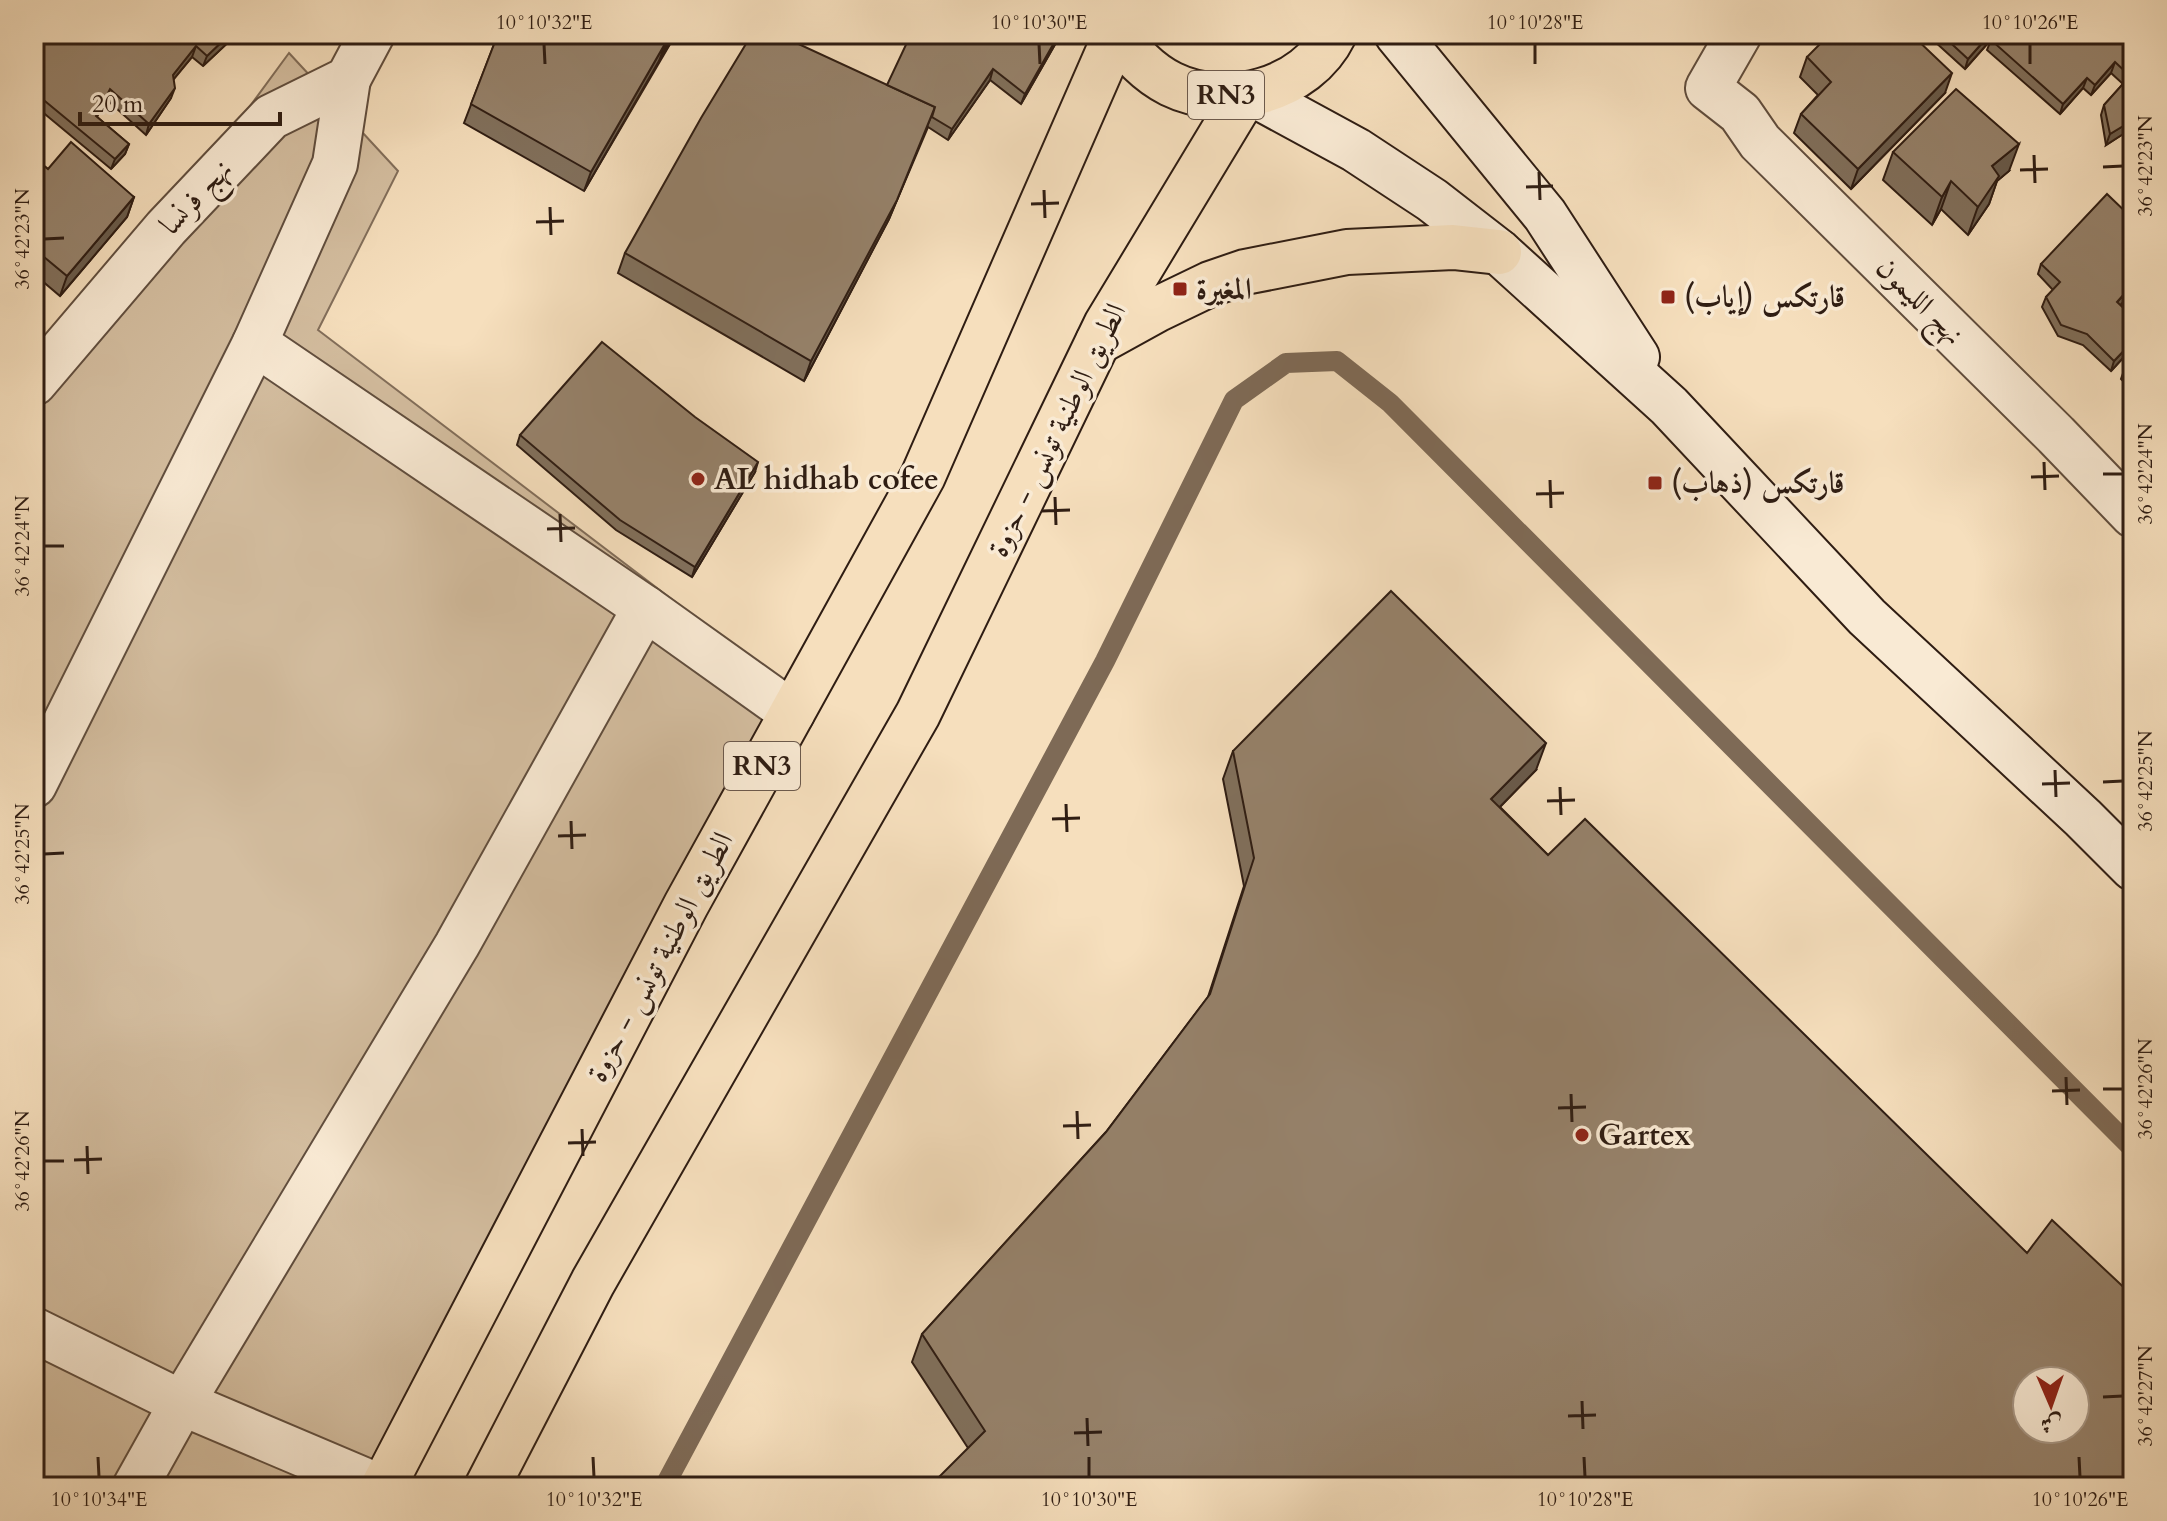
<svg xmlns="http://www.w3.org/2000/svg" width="2167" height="1521" viewBox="0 0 2167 1521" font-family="Cardo,Amiri,serif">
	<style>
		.green { fill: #d4bea0; stroke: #826e5a; stroke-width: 2 }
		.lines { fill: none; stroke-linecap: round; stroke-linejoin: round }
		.stream { stroke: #7e6a56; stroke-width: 20 }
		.street-casing { stroke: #614e3e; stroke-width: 48 }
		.secondary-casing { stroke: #2f1d13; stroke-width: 48 }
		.primary-casing { stroke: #2f1d13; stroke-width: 48 }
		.street { stroke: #f9ead4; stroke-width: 44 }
		.secondary { stroke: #f9ead4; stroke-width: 44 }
		.primary { stroke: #f6dfbd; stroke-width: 44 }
		.wall { fill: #81705c; stroke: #2f1d13; stroke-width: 2 }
		.shaded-wall { fill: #695b4b; stroke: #2f1d13; stroke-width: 2 }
		.building { fill: #96826b; stroke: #2f1d13; stroke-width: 2; fill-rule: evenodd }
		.ticks { fill: none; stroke: #2f1d13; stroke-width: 3 }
		.poi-dot { fill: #8f2418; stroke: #f9ead4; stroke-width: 3 }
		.labels { text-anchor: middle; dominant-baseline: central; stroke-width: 7; stroke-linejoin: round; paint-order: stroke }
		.shield { fill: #f9ead4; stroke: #6c5a4d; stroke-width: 2 }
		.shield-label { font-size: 28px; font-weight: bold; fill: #2f1d13 }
		.street-label { font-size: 30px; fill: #2f1d13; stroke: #f9ead4 }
		.poi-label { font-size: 30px; font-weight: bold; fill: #2f1d13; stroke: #f9ead4; text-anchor: start }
		.neatline { fill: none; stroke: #2f1d13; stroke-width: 3 }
		.ticks-label { font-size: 20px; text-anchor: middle; fill: #2f1d13 }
	</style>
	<rect width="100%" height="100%" fill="#f6dfbd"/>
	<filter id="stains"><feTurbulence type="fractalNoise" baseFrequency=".0025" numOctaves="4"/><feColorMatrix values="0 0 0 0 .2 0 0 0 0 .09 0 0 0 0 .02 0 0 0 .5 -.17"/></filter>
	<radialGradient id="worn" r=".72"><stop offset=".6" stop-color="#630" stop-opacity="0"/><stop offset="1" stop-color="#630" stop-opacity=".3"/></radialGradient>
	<polygon class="green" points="289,53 398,171 318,330 795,693 359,1487 34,1487 34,401"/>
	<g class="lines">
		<polyline class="stream" points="664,1487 1105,661 1234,400 1286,363 1337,361 1390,403 2133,1149"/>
		<g class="street-casing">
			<g id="street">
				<polyline points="1739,34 1708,88 1740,113 1760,142 2056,435 2133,515"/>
				<polyline points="34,383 166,228 271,117 348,79 372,34"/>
				<polyline points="645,608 792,713"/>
				<polyline points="34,785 255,343 335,164 348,79"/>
				<polyline points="34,1330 182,1403 380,1487"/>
				<polyline points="135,1487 182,1403 457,945 645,608 255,343"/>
			</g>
		</g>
		<g class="secondary-casing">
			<g id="secondary">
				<polyline points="1397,34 1545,215 1637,357"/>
				<polyline points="1253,94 1356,150 1432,200 1499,252 1669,406 1867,617 2083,818 2133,868"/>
			</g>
		</g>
		<g class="primary-casing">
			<g id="primary">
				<path d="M1116,34C1132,54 1147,72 1171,84C1226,111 1306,91 1334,34"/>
				<polyline points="1098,342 1156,310 1210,284 1245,272 1347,252 1453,247 1499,252"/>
				<polyline points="383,1487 686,905 923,476 1116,34"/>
				<polyline points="487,1487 593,1282 918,714 1106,325 1245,95"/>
			</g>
		</g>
		<use href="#street" class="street"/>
		<use href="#secondary" class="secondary"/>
		<use href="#primary" class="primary"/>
	</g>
	<g class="wall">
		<polygon points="34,34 235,36 203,66 192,57 173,79 171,98 146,135 106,99 97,117 129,144 125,154 111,169 34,105"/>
		<polygon points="498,34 676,34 584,191 464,123"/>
		<polygon points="1061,34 1021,104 990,80 948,140 928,127 889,219 804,381 618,273 625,253 887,85"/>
		<polygon points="1937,34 1996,34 1965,69 1934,41"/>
		<polygon points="1991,40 2133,43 2133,131 2131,129 2106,145 2101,115 2104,105 2123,84 2111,73 2091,95 2083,88 2060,114 1987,50"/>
		<polygon points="1807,57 1945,93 1851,189 1794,133 1801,114 1818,95 1800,77"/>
		<polygon points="1893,152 2009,171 1997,181 1989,204 1968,235 1941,209 1932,225 1883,180"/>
		<polygon points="34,158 48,169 134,197 127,217 60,296 34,274"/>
		<polygon points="2133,219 2133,347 2111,371 2083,345 2058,336 2042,307 2046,297 2053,290 2038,274 2041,264"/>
		<polygon points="2133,353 2133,391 2121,379 2128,359"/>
		<polygon points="520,435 755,472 692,577 616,530 517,445"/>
		<polygon points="1233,751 1536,770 1500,807 1548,855 2027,1253 2133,1296 968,1448 912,1362 922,1334 1106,1132 1208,997 1244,886 1223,779"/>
	</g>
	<g class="shaded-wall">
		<polygon points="230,34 236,34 235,36 203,66 207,56"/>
		<polygon points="674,34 676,34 659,61 663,51"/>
		<polygon points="1059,34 1061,34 1021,104 1025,94"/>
		<polygon points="1990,34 1996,34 1965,69 1968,59"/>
		<polygon points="666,42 659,61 584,191 591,172"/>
		<polygon points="196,46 192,57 169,85 173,75"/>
		<polygon points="2115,62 2111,73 2091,95 2095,85"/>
		<polygon points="993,69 990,80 948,140 952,129"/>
		<polygon points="1952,73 1945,93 1851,189 1858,169"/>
		<polygon points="2087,78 2083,88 2060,114 2063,104"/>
		<polygon points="175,88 171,98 146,135 149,124"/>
		<polygon points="935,107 889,219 804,381 811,361"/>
		<polygon points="2133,120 2131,129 2106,145 2110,134"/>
		<polygon points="129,144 125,154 111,169 115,159"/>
		<polygon points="2019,144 2009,171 1997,181 1989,204 1968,235 1992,166"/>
		<polygon points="1951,181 1941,209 1932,225 1942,197"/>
		<polygon points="134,197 127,217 60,296 67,276"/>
		<polygon points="2130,289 2126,299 2113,313 2117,302"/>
		<polygon points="2133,341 2133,347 2111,371 2114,361"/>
		<polygon points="758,462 755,472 692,577 695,567"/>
		<polygon points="1546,743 1536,770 1481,826 1491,799"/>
	</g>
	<g class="building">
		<polygon points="34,34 230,34 207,56 196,46 173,75 175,88 149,124 110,89 96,116 129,144 115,159 34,92"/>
		<polygon points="498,34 655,34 666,42 591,172 471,104"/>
		<polygon points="655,34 674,34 663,51 666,42"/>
		<polygon points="752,34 777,34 935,107 897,200 811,361 625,253 701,118"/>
		<polygon points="911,34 1059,34 1025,94 993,69 952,129 932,117 935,107 887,85"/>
		<polygon points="1830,34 1911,34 1952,73 1858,169 1801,114 1831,82 1807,57"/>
		<polygon points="1941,34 1990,34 1968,59"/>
		<polygon points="1996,34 2123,34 2133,43 2133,120 2110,134 2104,105 2130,76 2115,62 2095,85 2087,78 2063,104 1991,40"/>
		<polygon points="1956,89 2019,144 1992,166 1999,176 1978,207 1951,181 1942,197 1893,152"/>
		<polygon points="71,142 134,197 67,276 38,252 34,254 34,158 48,169"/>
		<polygon points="2107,194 2133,219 2133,284 2117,302 2133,317 2133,341 2114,361 2087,334 2061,325 2046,297 2060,282 2041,264"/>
		<polygon points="602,342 695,417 758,462 695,567 620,520 520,435"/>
		<polygon points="2133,353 2133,364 2128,359"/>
		<path d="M1391,591L1546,743L1491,799L1548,855L1585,819L2027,1253L2052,1220L2133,1296V1487H929L985,1431L922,1334L1106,1132L1210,994L1254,858L1233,751ZM2027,1381H2075V1429H2027Z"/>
	</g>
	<path class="ticks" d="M544,44L545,64M1039,44L1040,64M1535,44V64M2030,44V64M2034,155L2035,183M2103,167L2123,166M2020,170L2048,169M1539,172L1540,200M1526,187L1553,186M1044,190L1045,218M1031,204L1059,203M550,207L551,235M536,222L564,221M44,239L64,238M2044,462L2045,490M2103,474H2123M2031,477L2059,476M1550,480L1551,508M1536,494L1564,493M1055,497L1056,525M1042,511L1070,510M560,514L561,542M547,529L575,528M44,546H64M2055,770L2056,797M2103,782L2123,781M2042,784L2070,783M1560,787L1561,815M1547,801L1575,800M1066,804L1067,832M1052,819L1080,818M571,821L572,849M558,836L586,835M44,854L64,853M2066,1077L2067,1105M2103,1089H2123M2052,1091L2080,1090M1571,1094L1572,1122M1558,1108L1586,1107M1077,1111L1078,1139M1063,1126L1091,1125M582,1129L583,1156M568,1143L596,1142M87,1146L88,1174M74,1160L102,1159M44,1161H64M2103,1397L2123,1396M1582,1401L1583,1429M1568,1416L1596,1415M1087,1418L1088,1446M1074,1433L1102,1432M98,1457L99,1477M593,1457L594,1477M1089,1457V1477M1584,1457L1585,1477M2079,1457L2080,1477"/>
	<g class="poi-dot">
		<rect x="1172" y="281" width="16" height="16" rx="4"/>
		<rect x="1660" y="289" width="16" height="16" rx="4"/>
		<circle cx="698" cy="479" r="8"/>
		<rect x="1647" y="475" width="16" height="16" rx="4"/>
		<circle cx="1582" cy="1135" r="8"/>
	</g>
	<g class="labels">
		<g class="shield">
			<rect x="1188" y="71" width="76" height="48" rx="6"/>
			<rect x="724" y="742" width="76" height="48" rx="6"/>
		</g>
		<g class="shield-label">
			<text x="1226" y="95">RN3</text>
			<text x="762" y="766">RN3</text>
		</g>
		<g class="street-label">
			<text transform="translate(196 197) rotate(-47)">نهج فرنسا</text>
			<text transform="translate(1920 301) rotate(45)">نهج الليمون</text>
			<text transform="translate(1057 430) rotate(-64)">الطريق الوطنية تونس - حزوة</text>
			<text transform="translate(660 957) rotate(-62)">الطريق الوطنية تونس - حزوة</text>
		</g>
		<g class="poi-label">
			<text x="1196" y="289">المغيرة</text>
			<text x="1684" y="297">قارتكس (إياب)</text>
			<text x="714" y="479">AL hidhab cofee</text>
			<text x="1671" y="483">قارتكس (ذهاب)</text>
			<text x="1598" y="1135">Gartex</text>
		</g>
	</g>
	<rect width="2167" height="1521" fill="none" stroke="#f6dfbd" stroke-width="88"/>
	<g transform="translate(2051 1405) rotate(178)"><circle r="38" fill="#f9ead4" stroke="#a89887" stroke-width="2"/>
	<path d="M0-6L14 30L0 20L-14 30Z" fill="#8f2418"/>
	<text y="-12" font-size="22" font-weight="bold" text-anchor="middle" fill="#2f1d13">ش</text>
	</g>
	<path d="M80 112v12h200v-12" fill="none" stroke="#2f1d13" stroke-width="4"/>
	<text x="92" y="112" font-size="24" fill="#2f1d13" stroke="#f9ead4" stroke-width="6" paint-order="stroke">20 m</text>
	<rect x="44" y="44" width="2079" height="1433" class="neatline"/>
	<g class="ticks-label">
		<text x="544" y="29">10°10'32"E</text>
		<text x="1039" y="29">10°10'30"E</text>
		<text x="1535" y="29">10°10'28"E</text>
		<text x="2030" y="29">10°10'26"E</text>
		<text transform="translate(2145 166) rotate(-90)" y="7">36°42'23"N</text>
		<text transform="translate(22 239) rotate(-90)" y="7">36°42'23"N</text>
		<text transform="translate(2145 474) rotate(-90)" y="7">36°42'24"N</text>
		<text transform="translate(22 546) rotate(-90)" y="7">36°42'24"N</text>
		<text transform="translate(2145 781) rotate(-90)" y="7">36°42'25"N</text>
		<text transform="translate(22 854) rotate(-90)" y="7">36°42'25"N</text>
		<text transform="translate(2145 1089) rotate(-90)" y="7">36°42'26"N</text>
		<text transform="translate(22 1161) rotate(-90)" y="7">36°42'26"N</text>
		<text transform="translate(2145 1396) rotate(-90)" y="7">36°42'27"N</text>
		<text x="99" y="1506">10°10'34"E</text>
		<text x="594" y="1506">10°10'32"E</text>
		<text x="1089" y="1506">10°10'30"E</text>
		<text x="1585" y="1506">10°10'28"E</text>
		<text x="2080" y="1506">10°10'26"E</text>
	</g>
	<rect width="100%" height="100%" filter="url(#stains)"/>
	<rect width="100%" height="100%" fill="url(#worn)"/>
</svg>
